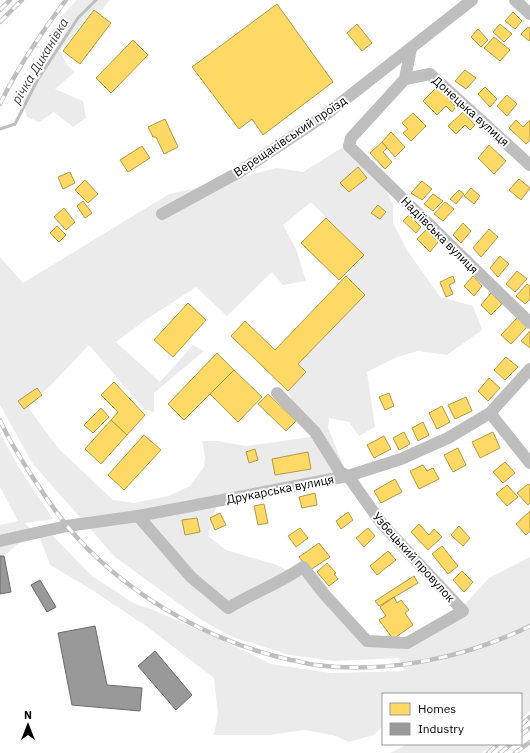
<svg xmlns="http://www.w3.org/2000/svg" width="530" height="753" viewBox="0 0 530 753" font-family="'IBM Plex Sans',sans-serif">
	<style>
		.green { fill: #ebebeb; fill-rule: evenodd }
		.homes { fill: #ffd966; stroke: #b29847 }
		.industry { fill: #999; stroke: #6b6b6b }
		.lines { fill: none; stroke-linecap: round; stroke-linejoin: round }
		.stream { stroke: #bebebe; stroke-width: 3 }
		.minor { stroke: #bebebe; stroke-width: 12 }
		.rail-casing { stroke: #bebebe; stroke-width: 4.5 }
		.rail { stroke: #fff; stroke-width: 3; stroke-dasharray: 9; stroke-linecap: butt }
		.labels { text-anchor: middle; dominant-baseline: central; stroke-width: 4; stroke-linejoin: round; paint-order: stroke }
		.street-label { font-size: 12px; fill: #000; stroke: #fff }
		.water-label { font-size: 13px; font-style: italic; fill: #434343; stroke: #fff }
	</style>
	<rect width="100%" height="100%" fill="#fff"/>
	<g class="green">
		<polygon points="77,0 110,0 101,11 93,9 60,51 67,65 75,72 55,89 83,101 86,118 73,127 54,112 39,122 27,117 22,98 32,67 60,18"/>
		<path d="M343,147L378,174L393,204V223L407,250L440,297L473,306L482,330L447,355L418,351L397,357L367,372L375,427L359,436L349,422L329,418L328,428L342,462L336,479L218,501L208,536L226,550L274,564L309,580L367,641L391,642L438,625L464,605L489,578L530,557V711L521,719V694H383V726L374,735L349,742L333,735L304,730L270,735H214L218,714L214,678L146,626L89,588L50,565L38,533H50L92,576L135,604L151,609L228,643L271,664L331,673L404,671L399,658L334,661L290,655L232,637L200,619L115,557L33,464L0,405V257L23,283L169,194L216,184L276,168L303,172ZM311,202L364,255L346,276L365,295L298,364L288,391L301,424L311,437L246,446L218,441H202L205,456L204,467L190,486L168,496L134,503L113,500L58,448L27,406L52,384L89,345L144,409L154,412V393L204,351L193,345L160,382L116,342L144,321L196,287L227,316L272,272L283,285L306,281L296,249L283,225Z"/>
		<polygon points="0,433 18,466 53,519 25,523 33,531 4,556 0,556 0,525 18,521 0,487"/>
		<polygon points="408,744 494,744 482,753 390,753"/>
	</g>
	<g class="homes">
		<polygon points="277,4 333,82 263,135 252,119 239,129 192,67"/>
		<polygon points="94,10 111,23 80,64 63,51"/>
		<polygon points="513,12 522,21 515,29 505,21"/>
		<polygon points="357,24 372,43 362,51 347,33"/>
		<polygon points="500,24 512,34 504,42 493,32"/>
		<polygon points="528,27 530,28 530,39 529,41 521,34"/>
		<polygon points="478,29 488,40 481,47 471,37"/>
		<polygon points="494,37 510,50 500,61 484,48"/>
		<polygon points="133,40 148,55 111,93 96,78"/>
		<polygon points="465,70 476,78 466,89 455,81"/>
		<polygon points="437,87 456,107 452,112 446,106 437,115 423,101"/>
		<polygon points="485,87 497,99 490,107 478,94"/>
		<polygon points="507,95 517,104 507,116 497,106"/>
		<polygon points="463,112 475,125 470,130 465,125 456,134 448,126"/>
		<polygon points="413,113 426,126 411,141 403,133 408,129 402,123"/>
		<polygon points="165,119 178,147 164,154 156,137 153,137 148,127"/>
		<polygon points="516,120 523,127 530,120 530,140 526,144 509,128"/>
		<polygon points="391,132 405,147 395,157 382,142"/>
		<polygon points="382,142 387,148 383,152 392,162 385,169 370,153"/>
		<polygon points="489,145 506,161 494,174 478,158"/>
		<polygon points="142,146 150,158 128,172 120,160"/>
		<polygon points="358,167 367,178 349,192 340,183"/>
		<polygon points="70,172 75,183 63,189 58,177"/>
		<polygon points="519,179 530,188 521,200 509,190"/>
		<polygon points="85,180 98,194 88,203 75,190"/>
		<polygon points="422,181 432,189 422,200 411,193"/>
		<polygon points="471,188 480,196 474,204 464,196"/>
		<polygon points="459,190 464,194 456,204 450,199"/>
		<polygon points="433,194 443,201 433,211 424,204"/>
		<polygon points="83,201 92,213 85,218 77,206"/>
		<polygon points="445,202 454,209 443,221 434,214"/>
		<polygon points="378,205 386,212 380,219 371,213"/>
		<polygon points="64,208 75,222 66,230 54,217"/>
		<polygon points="409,215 421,227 416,233 403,221"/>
		<polygon points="326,218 364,255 339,280 301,243"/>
		<polygon points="463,223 471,231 461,243 453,235"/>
		<polygon points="57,226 66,235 59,242 50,233"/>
		<polygon points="489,229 498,237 481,257 473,248"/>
		<polygon points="426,230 438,242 430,252 417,239"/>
		<polygon points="500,256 509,264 498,277 490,268"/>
		<polygon points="517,271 527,279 515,292 506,284"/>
		<polygon points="346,276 365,295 298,364 306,372 288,391 231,336 245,321 275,350"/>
		<polygon points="453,276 455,282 449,285 453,294 446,297 440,282"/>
		<polygon points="473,276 482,286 474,296 464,286"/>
		<polygon points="527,284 530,286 530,299 525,304 516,296"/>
		<polygon points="491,293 502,304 491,315 481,305"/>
		<polygon points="188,303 206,320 173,357 154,340"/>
		<polygon points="517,318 527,327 511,344 501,335"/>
		<polygon points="530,331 530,348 521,341"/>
		<polygon points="217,353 234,370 184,420 168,404"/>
		<polygon points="506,357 518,367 505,380 494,370"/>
		<polygon points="234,370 262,397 238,422 210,394"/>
		<polygon points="489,378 500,388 488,401 478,391"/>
		<polygon points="114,382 145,415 127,435 111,420 118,412 101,395"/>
		<polygon points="37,388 42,395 24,409 18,401"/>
		<polygon points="389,393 394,406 385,410 379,397"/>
		<polygon points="268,394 296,421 286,431 258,404"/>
		<polygon points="466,397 472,411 455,419 448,405"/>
		<polygon points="442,406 450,422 437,429 429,413"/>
		<polygon points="101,408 109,417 93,433 84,425"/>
		<polygon points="111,420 127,435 101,464 85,449"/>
		<polygon points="423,422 429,435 418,441 412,428"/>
		<polygon points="404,432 410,444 399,450 393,438"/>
		<polygon points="493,432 500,448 480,458 472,442"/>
		<polygon points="144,435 161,450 124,490 108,475"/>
		<polygon points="384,436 391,449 374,458 367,445"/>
		<polygon points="458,448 466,465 453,472 444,455"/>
		<polygon points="255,449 258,460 249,463 246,452"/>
		<polygon points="308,452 311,469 275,475 272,459"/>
		<polygon points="505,462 515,473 503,483 493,472"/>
		<polygon points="423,465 427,471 433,468 439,479 419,489 410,471"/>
		<polygon points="395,479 402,492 381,503 374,491"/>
		<polygon points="528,484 530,485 530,503 528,505 517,493"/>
		<polygon points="507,485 518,497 507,506 496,494"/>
		<polygon points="315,493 317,505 302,508 299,497"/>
		<polygon points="264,504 268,523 258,525 254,506"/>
		<polygon points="530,511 530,531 526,535 516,524"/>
		<polygon points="348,512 353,520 341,529 336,521"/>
		<polygon points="220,513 226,525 215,530 210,518"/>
		<polygon points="197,518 200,532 185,535 182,520"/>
		<polygon points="419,524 429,535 434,529 442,537 428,550 411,532"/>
		<polygon points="459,526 470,538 463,546 451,535"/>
		<polygon points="300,528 308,538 296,547 288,536"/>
		<polygon points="368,528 375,536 364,547 356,538"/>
		<polygon points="319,543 330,557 310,570 299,557"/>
		<polygon points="442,546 458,566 448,574 432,554"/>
		<polygon points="388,551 396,560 377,575 370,566"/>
		<polygon points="327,563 336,573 334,574 338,579 329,586 317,572"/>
		<polygon points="462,571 473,582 464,592 453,580"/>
		<polygon points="414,576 418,583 379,606 375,601"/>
		<polygon points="394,597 397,603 401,600 409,610 405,613 413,625 393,639 379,620 386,616 380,607"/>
	</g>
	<g class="industry">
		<polygon points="0,556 4,556 11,592 0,594"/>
		<polygon points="40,580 56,607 47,612 31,585"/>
		<polygon points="95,626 107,685 142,688 140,711 72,705 58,633"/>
		<polygon points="155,651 192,695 176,710 138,666"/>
	</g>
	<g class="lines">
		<polyline class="stream" points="0,129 15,124 38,79 78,18 96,0"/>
		<g class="minor">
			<polyline points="515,0 530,14"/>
			<polyline points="411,48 405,79 351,138 349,146 530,323"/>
			<polyline points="405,79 430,74 530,165"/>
			<polyline points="162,214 241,171 324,116 472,0"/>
			<polyline points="490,413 530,463"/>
			<path d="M138,516L191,577L228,608C253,593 280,583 303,567L325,595L367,641L407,643L463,611L382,524L348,476L340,472L315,432L277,393"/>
			<polyline points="0,541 67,526 138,516 348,476 401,459 448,438 490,413 530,369"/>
		</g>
		<g class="rail-casing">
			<g id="rail">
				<polyline points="0,10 10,0"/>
				<polyline points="0,22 22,0"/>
				<path d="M0,104C18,67 41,33 66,0"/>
				<path d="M0,420C7,437 18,454 28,470C45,497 63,524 86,547C140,602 215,643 291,660C299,661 307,664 316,665C388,674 465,658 530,626"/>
				<polyline points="521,725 530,717"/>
				<polyline points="521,735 530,728"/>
				<polyline points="488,753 498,744"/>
				<polyline points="500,753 511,744"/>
				<polyline points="515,753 530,742"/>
			</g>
		</g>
		<use href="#rail" class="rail"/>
	</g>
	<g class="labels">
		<g class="street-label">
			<text transform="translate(471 111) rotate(42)">Донецька вулиця</text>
			<text transform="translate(290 136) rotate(-34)">Верещаківський проїзд</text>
			<text transform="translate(440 235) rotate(45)">Надіївська вулиця</text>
			<text transform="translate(280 489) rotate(-11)">Друкарська вулиця</text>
			<text transform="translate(414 557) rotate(48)">Узбецький провулок</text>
		</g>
		<g class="water-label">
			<text transform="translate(40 61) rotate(-59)">річка Диканівка</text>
		</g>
	</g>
	<rect x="382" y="693" width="140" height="52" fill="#ffffff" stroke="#999999"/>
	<rect x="390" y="703" width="20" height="12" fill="#ffd966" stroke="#999999"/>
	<text x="418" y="713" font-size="12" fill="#000000">Homes</text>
	<rect x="390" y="723" width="20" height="12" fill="#999999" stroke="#999999"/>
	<text x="418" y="733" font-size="12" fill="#000000">Industry</text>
	<g transform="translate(28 725)" stroke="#ffffff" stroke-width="3" paint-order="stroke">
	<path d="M0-3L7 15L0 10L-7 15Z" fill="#000000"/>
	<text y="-6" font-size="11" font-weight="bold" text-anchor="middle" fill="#000000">N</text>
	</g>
</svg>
